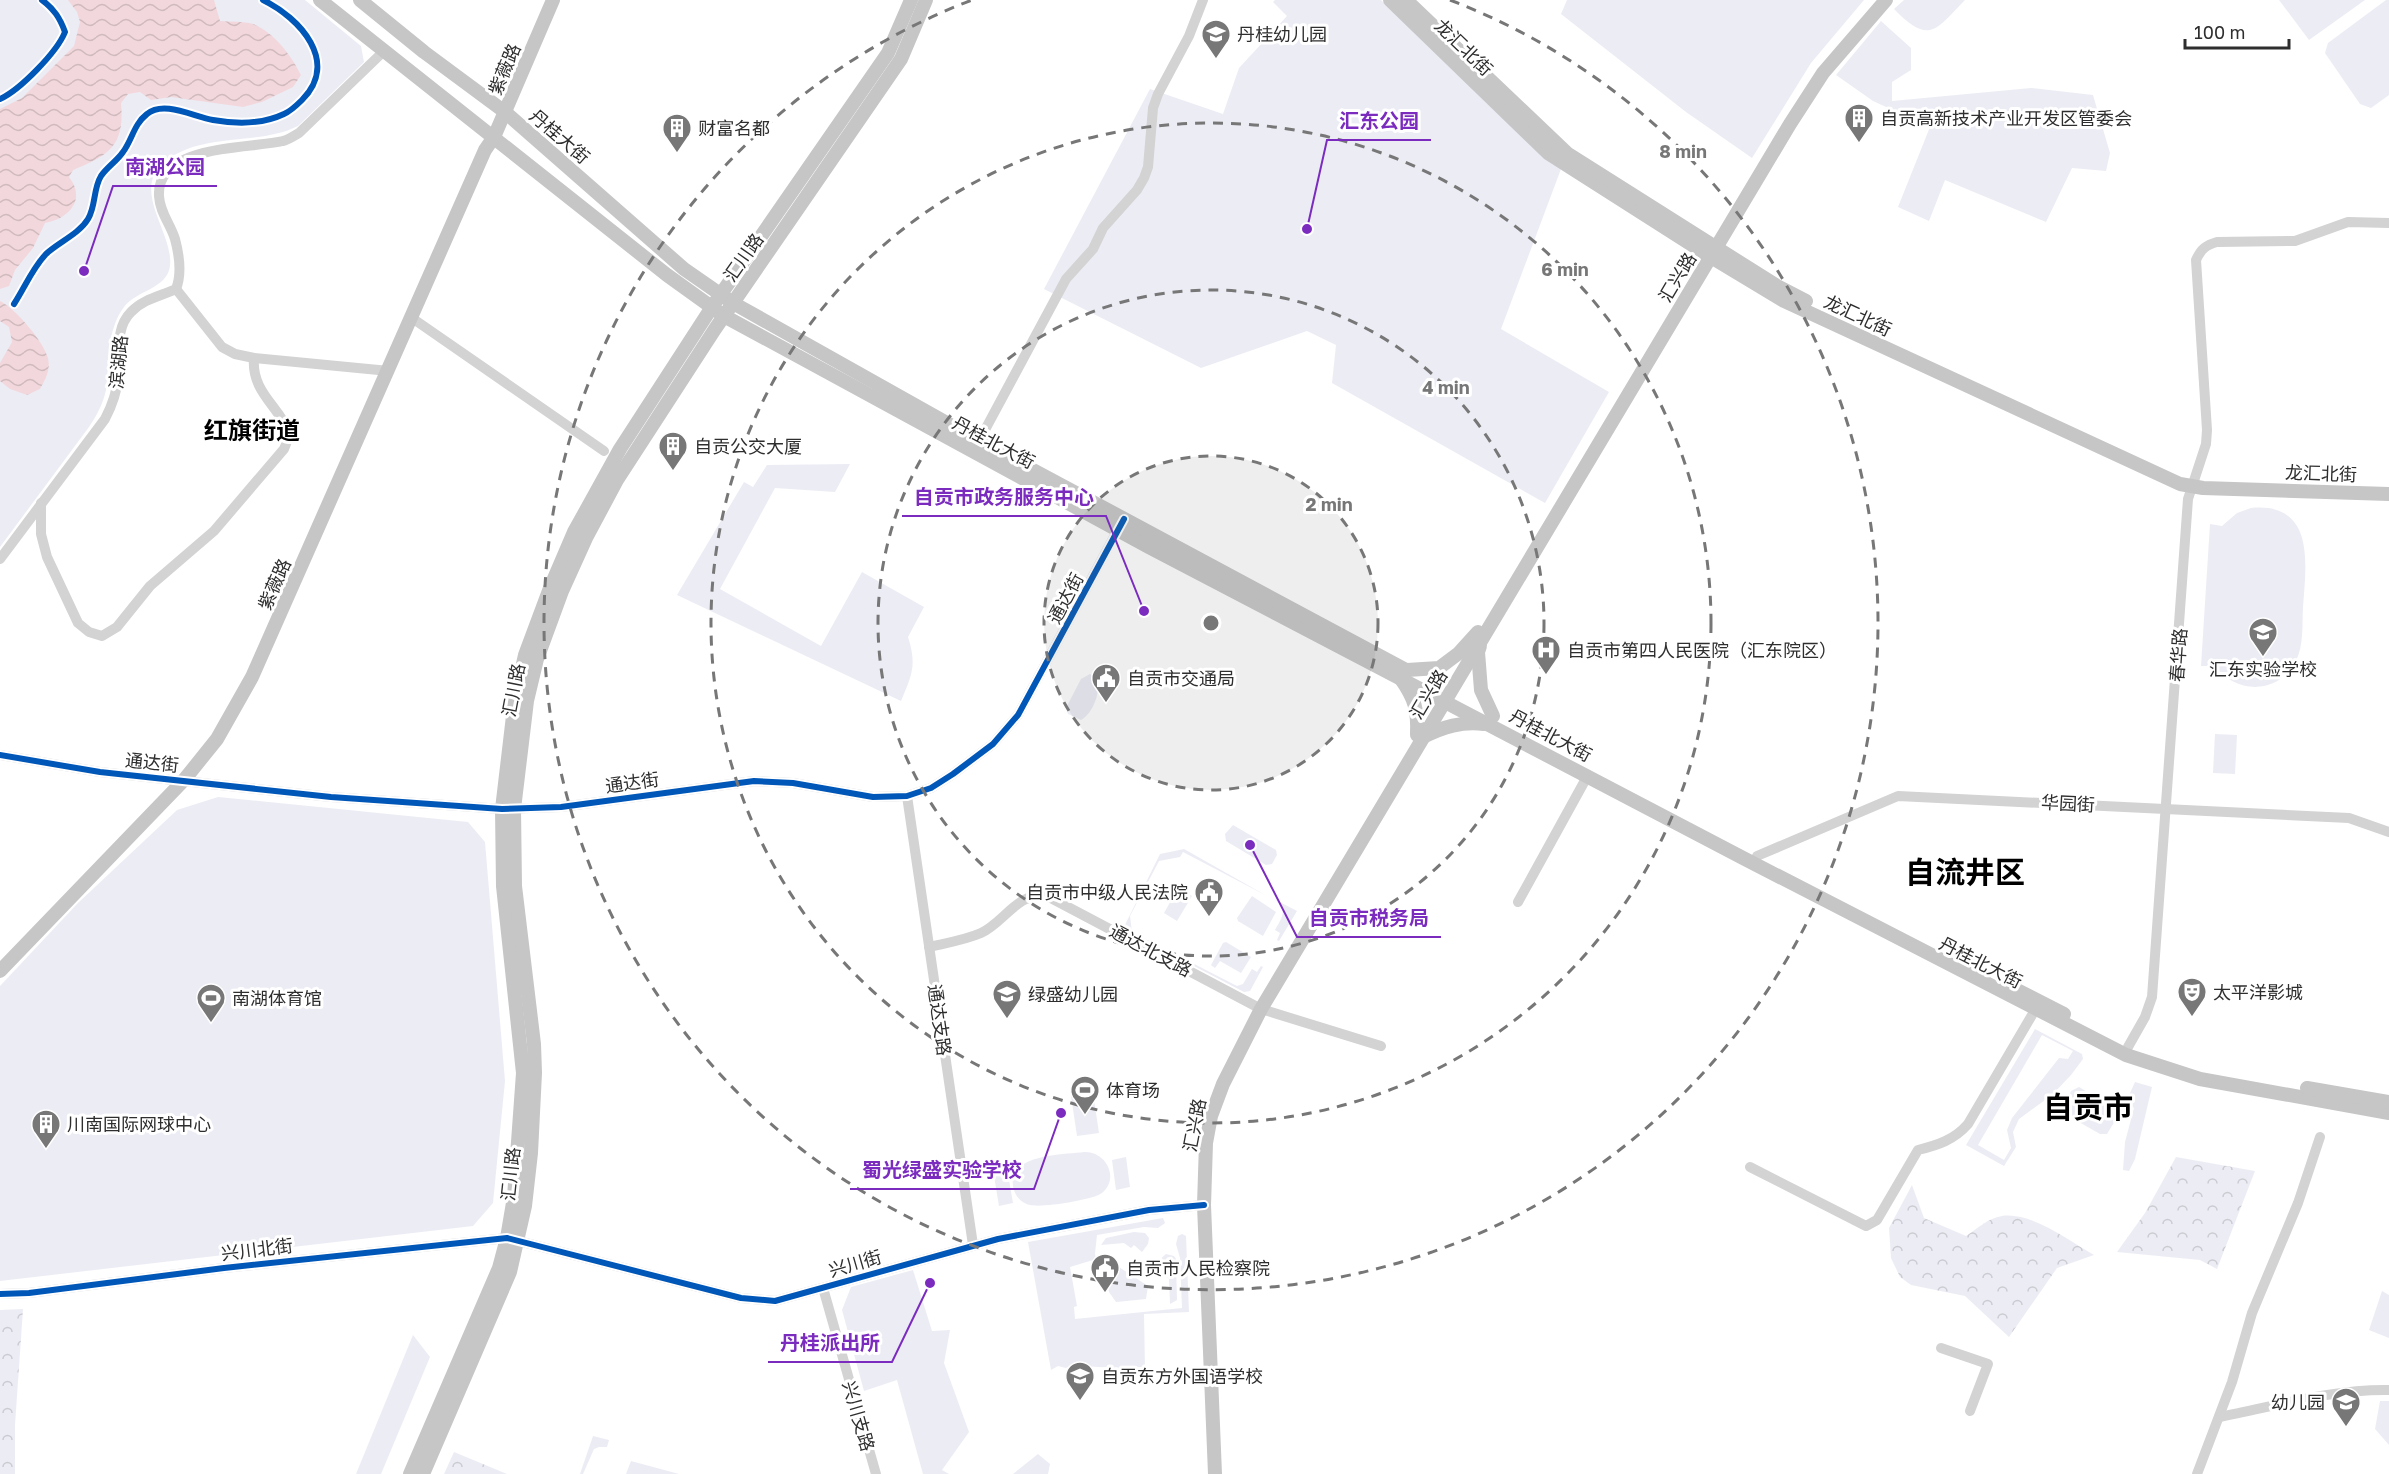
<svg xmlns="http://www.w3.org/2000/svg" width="2389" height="1474" viewBox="0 0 2389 1474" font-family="'Golos Text','Noto Sans SC',sans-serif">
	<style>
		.green { fill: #ececf5; fill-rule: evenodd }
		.forest { fill: url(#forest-crowns) }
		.water { fill: url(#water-waves) }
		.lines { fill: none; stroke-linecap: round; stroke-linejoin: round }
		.minor { stroke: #d3d3d3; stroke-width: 10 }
		.major { stroke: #c6c6c6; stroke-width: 14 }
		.cycleway-casing { stroke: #fff; stroke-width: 10 }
		.cycleway { stroke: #0057b8; stroke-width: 6 }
		.ring { fill: none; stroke: #777; stroke-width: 3; stroke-dasharray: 10 8 }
		.labels { text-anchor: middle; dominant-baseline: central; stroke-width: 6; stroke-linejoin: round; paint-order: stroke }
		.poi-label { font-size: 18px; fill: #2e2e2e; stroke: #fff; text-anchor: start }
		.street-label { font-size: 18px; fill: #2e2e2e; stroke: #fff }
		.district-label { font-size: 24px; font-weight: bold; fill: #000; stroke: #fff }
		.town-label { font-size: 30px; font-weight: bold; fill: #000; stroke: #fff }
		.centre { fill: #777; stroke: #fff; stroke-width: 3 }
		.ring-label { font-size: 18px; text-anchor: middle; font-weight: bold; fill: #777; stroke: #fff; stroke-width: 6; stroke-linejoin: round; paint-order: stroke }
		.leader { fill: none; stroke: #7b2cbf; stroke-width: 2 }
		.callout-dot { fill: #7b2cbf; stroke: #fff; stroke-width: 2 }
		.callout-label { font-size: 20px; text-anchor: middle; font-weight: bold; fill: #7b2cbf; stroke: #fff; stroke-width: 6; stroke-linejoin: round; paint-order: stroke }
	</style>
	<defs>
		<pattern id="forest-crowns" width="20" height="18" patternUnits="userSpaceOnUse" patternTransform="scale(1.5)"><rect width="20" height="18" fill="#ececf5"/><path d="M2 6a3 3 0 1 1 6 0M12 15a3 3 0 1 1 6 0" fill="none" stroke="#cbcbd2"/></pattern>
		<pattern id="water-waves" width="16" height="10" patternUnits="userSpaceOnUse" patternTransform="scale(1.5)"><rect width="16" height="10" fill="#f2d8dc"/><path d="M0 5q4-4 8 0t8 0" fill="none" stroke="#d0babd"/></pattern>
	</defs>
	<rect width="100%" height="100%" fill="#fff"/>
	<g class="green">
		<path d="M0,0H305L361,46L364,62L298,126C258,146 205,132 167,160C128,188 174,232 170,266C167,289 137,290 124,307C106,331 110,362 106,390C103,404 97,415 89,427L0,547Z"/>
		<polygon points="1275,0 1381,0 1523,136 1561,169 1501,329 1609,392 1545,503 1332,383 1336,345 1307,331 1201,368 1044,289 1150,89 1223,114 1239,68 1287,16 1273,2"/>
		<polygon points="1567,0 1864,0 1811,63 1752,158 1686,112 1561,14"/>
		<path d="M1904,0H1965C1935,31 1929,45 1894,9Z"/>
		<polygon points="2279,0 2365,0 2309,40"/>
		<polygon points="2386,0 2389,0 2389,95 2371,108 2360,104 2325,53 2328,43"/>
		<polygon points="1881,21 1911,48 1911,70 1892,82 1892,101 2031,88 2093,95 2110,153 2106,171 2072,168 2046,222 1945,180 1929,221 1898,207 1930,127 1873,101 1836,75"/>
		<path d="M850,464L835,492L775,488L720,589L821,646L862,572L924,607L908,637C917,665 912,675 901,701L677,595L744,482L753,487L767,465Z"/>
		<path d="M2251,508C2316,502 2306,565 2303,607C2302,624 2304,645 2296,661C2278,696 2234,694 2213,664L2212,666H2201L2210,524L2222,526L2237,513Z"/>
		<path d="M1090,674L1097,679C1101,692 1093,713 1081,720L1068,714L1066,708L1081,679Z"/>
		<polygon points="2215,734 2237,735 2235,774 2213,773"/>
		<polygon points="218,797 468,822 485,842 505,1081 493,1203 473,1226 0,1281 0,986 78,903 177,810"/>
		<polygon points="1233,825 1276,850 1277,855 1272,864 1266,865 1226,841 1225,834"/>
		<polygon points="1184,849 1267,896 1183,852 1180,857 1159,861 1130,916 1132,932 1237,986 1243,984 1252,969 1257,972 1261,966 1263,967 1250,991 1244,992 1123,929 1160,854"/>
		<polygon points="1178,888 1192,896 1177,921 1164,913"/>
		<polygon points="1252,896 1276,912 1263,936 1238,921 1237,918"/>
		<path d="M1274,899L1297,911L1279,941L1277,940L1280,933L1275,930C1282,918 1289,908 1274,899Z"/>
		<polygon points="1226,942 1251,957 1241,973 1220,961 1215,968 1211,965 1223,943"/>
		<path d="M2035,1029L2082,1054L2083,1059L2071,1075L2052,1095L2019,1119L2013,1132L2016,1147L2004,1166L1966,1145ZM2042,1035L2073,1051L2068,1059L2059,1058L2012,1118L2007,1130L2011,1148L2004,1160L1978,1145Z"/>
		<polygon points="2135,1082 2152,1087 2135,1159 2129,1171 2123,1170 2125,1142 2134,1108 2126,1102"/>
		<polygon points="2079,1087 2118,1111 2118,1116 2107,1134 2100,1134 2065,1114 2062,1110 2071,1091"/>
		<polygon points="1093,1093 1099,1133 1077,1136 1071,1096"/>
		<path d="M1084,1152C1106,1151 1120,1178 1102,1193C1093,1200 1041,1208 1030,1205C1022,1203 1016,1197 1014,1190C1003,1154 1062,1155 1084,1152Z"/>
		<polygon points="1126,1157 1130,1187 1116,1190 1112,1160"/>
		<polygon points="1008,1174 1013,1203 999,1206 994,1176"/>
		<polygon points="1163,1218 1165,1223 1158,1228 1144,1227 1097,1235 1095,1254 1098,1269 1095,1270 1093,1260 1070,1267 1077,1306 1074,1307 1075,1319 1182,1308 1180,1258 1176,1244 1178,1236 1182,1234 1186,1236 1189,1312 1144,1314 1145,1370 1083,1366 1076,1362 1066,1368 1058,1366 1051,1370 1028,1242"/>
		<polygon points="1134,1232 1145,1233 1149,1238 1148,1244 1142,1252 1134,1245 1131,1248 1124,1243 1101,1245 1106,1238"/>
		<polygon points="1166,1254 1174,1256 1176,1259 1177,1300 1170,1304 1169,1279 1162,1274 1165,1270 1156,1263"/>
		<polygon points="1119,1267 1148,1286 1146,1299 1116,1302 1109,1292 1104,1273"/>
		<polygon points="913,1270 932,1331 950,1330 944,1363 969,1432 942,1470 949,1474 923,1474 897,1380 864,1391 842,1310 851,1287"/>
		<polygon points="2382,1291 2389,1295 2389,1338 2369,1330"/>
		<polygon points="413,1335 430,1357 381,1474 356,1474"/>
		<polygon points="2380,1401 2389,1401 2389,1445 2375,1429"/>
		<polygon points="593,1436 609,1440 607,1447 599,1447 594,1449 583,1474 580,1474"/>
		<polygon points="1038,1454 1050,1464 1048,1474 1013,1474"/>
		<polygon points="631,1461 679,1474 626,1474"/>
	</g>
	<g class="forest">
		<polygon points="2176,1157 2255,1171 2217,1269 2200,1260 2117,1252 2145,1213"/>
		<path d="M1912,1185L1924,1218L1966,1236C1977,1229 1988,1218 2002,1216C2032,1212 2069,1241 2094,1255L2057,1268L2009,1337L1965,1296L1911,1285L1900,1277L1891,1258L1889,1228Z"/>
		<polygon points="23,1309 15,1425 15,1474 0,1474 0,1310"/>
		<polygon points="454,1452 507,1474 444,1474"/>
	</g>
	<g class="water">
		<path d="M68,0H214L220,21C230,22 243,21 253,24C274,32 291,55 301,75L293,87L262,102L243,107L171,97L151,100L140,92L128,94L121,103C125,146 109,155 73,170L69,177C87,200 68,219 45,223L33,248L15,270L9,286L0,289V109L22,98L74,46L80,22L77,12Z"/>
		<path d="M0,301C16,309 43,341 48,358C51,370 45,380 40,389L27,395L10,389L0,381V363L12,342L9,327L0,321Z"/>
	</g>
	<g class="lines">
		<g class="minor">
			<polyline points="176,289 222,347 235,354 254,358 389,371"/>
			<polyline points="412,318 604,451"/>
			<polyline points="979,441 1066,279 1093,249 1103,228 1137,190 1144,178 1148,167 1153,108 1158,94 1189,36 1203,0"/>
			<path d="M41,503V534L47,557L78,623L89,632L102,636L117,627L150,586L214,531L284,449L290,434C279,406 251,392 254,358"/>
			<path d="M0,559L105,419C113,404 117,391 119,374C121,353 114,329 131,312C143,299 161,296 176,289C182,274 179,254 175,239C170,223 160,213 159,196C156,144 249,149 283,141C288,140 294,136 299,133L384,51"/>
			<polyline points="0,755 100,772 331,797 502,809 561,807 754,781 793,783 873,797 907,796 931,788 953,774 993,744 1018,715 1121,524"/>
			<polyline points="907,796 973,1245"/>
			<polyline points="1757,856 1898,796 2349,818 2389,832"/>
			<polyline points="1518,902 1588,775"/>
			<path d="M929,947C946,943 965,940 981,933C1005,922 1019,889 1049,897L1261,1009L1381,1046"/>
			<path d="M2128,1047L2145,1017L2152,997L2188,499L2206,444L2207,430L2196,260C2201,249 2206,245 2217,242L2295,241L2348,222L2389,223"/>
			<path d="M1750,1167L1866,1226L1877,1220L1918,1150C1938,1145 1954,1140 1968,1124L2035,1010"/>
			<polyline points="823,1288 876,1474"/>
			<polyline points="0,1294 29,1293 224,1268 507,1238 741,1298 775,1301 998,1239 1149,1210 1204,1205"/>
			<polyline points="1941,1348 1988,1364 1970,1411"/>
			<path d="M2219,1417C2276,1406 2332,1389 2389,1390"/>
			<polyline points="2197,1474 2232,1382 2252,1313 2298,1203 2320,1137"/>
		</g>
		<g class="major">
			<polyline points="320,0 667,275 724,316 1149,547 1745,859 2126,1055 2200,1079 2389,1113"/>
			<polyline points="360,0 424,52 505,112 684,269 733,303 979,441 1404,669"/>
			<polyline points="1390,0 1548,153 1711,257 1784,301 2180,484 2203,488 2389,494"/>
			<polyline points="1406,0 1568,154 1777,286 1806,301"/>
			<polyline points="1480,646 1478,652 1481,690 1493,716"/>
			<polyline points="1407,670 1439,668 1459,653 1478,632"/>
			<path d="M1401,679C1415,699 1418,710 1417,735"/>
			<path d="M1423,737C1443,727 1462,721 1484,724"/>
			<polyline points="0,971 184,780 217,739 252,677 485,150 494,137 553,0"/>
			<polyline points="2009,986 2064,1014"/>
			<polyline points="2307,1088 2389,1102"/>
			<polyline points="410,1474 499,1268 507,1238 514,1197 523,1073 503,886 502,809 515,699 525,655 550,588 574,532 620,449 712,307 888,53 911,0"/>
			<polyline points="423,1474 510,1272 525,1206 531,1153 535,1073 534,1044 515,886 514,809 527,701 537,659 562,591 586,538 617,480 715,329 901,59 926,0"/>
			<polyline points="1215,1474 1204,1205 1206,1143 1211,1116 1223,1084 1261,1009 1790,124 1823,73 1886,0"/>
		</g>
		<g class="cycleway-casing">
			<g id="cycleway">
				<path d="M0,99C20,90 57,52 65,32C60,18 54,9 42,0"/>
				<path d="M14,304C25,287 32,269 46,254C59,242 79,234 88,219C96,206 93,189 101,176C107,167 117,161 123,152C132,140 134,124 147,114C164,100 194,117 213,120C236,124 263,124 284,114C291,111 297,105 302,100C340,62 300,18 263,0"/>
				<polyline points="0,755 100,772 331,797 502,809 561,807 754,781 793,783 873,797 907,796 931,788 953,774 993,744 1018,715 1124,519"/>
				<polyline points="0,1294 29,1293 224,1268 507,1238 741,1298 775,1301 998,1239 1149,1210 1204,1205"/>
			</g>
		</g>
		<use href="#cycleway" class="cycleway"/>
	</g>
	<circle cx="1211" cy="623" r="167" fill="#777" fill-opacity=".12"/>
	<g class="ring">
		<circle cx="1211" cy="623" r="167"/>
		<circle cx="1211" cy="623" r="333"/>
		<circle cx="1211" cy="623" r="500"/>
		<path d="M1450 0A667 667 0 1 1 972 0"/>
	</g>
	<defs>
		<g id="school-pin" transform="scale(1.5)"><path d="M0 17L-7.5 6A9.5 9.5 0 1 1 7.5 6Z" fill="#777" stroke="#fff"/><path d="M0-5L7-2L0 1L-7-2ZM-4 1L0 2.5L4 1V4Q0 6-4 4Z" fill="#fff"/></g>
		<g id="building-pin" transform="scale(1.5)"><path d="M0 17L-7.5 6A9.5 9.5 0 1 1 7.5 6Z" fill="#777" stroke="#fff"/><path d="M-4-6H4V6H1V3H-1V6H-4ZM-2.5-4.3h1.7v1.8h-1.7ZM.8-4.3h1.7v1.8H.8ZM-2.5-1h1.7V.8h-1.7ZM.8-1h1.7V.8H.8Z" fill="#fff"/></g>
		<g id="hospital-pin" transform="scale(1.5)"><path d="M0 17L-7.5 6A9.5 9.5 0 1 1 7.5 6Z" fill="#777" stroke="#fff"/><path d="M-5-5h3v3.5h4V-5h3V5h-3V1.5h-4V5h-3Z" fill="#fff"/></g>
		<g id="civic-pin" transform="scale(1.5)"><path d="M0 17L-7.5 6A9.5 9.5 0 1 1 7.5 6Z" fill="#777" stroke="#fff"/><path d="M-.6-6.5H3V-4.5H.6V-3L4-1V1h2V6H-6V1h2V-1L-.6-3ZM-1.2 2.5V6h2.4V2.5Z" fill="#fff"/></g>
		<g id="theatre-pin" transform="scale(1.5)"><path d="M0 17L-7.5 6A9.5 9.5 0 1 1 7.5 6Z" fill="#777" stroke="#fff"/><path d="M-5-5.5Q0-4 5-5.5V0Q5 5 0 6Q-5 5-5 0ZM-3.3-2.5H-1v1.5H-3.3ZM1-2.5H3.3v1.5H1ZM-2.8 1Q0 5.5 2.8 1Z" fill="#fff"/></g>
		<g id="stadium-pin" transform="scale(1.5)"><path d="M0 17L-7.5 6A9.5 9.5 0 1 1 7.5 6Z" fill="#777" stroke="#fff"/><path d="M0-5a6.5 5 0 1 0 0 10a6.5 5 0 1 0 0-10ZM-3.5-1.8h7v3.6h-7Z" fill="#fff"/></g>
	</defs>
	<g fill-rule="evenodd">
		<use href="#school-pin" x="1216" y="34"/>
		<use href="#building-pin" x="1859" y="118"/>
		<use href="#building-pin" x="677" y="128"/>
		<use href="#building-pin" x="673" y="446"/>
		<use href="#school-pin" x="2263" y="632"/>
		<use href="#hospital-pin" x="1546" y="650"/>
		<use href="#civic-pin" x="1106" y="678"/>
		<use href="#civic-pin" x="1209" y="892"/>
		<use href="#theatre-pin" x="2192" y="992"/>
		<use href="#school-pin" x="1007" y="994"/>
		<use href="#stadium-pin" x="211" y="998"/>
		<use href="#stadium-pin" x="1085" y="1090"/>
		<use href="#building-pin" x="46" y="1124"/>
		<use href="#civic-pin" x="1105" y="1268"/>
		<use href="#school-pin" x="1080" y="1376"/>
		<use href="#school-pin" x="2346" y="1402"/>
	</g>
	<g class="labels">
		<g class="poi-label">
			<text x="1237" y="34">丹桂幼儿园</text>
			<text x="1880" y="118">自贡高新技术产业开发区管委会</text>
			<text x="698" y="128">财富名都</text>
			<text x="694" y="446">自贡公交大厦</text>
			<text x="1567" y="650">自贡市第四人民医院（汇东院区）</text>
			<text x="2263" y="669" text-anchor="middle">汇东实验学校</text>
			<text x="1127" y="678">自贡市交通局</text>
			<text x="1188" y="892" text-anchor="end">自贡市中级人民法院</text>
			<text x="2213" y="992">太平洋影城</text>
			<text x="1028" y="994">绿盛幼儿园</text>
			<text x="232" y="998">南湖体育馆</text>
			<text x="1106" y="1090">体育场</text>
			<text x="67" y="1124">川南国际网球中心</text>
			<text x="1126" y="1268">自贡市人民检察院</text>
			<text x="1101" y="1376">自贡东方外国语学校</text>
			<text x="2325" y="1402" text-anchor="end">幼儿园</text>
		</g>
		<g class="street-label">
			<text transform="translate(1464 47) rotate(44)">龙汇北街</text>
			<text transform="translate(504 69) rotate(-67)">紫薇路</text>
			<text transform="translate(560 136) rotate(41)">丹桂大街</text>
			<text transform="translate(743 257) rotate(-55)">汇川路</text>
			<text transform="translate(1677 277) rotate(-59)">汇兴路</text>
			<text transform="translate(1858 315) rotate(25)">龙汇北街</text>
			<text transform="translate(118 362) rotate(-85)">滨湖路</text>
			<text transform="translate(994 442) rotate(28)">丹桂北大街</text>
			<text transform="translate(2321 473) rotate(2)">龙汇北街</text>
			<text transform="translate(274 584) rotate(-66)">紫薇路</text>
			<text transform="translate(1065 598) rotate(-62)">通达街</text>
			<text transform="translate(2178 655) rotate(-86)">春华路</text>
			<text transform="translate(513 690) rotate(-79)">汇川路</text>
			<text transform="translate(1428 694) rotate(-59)">汇兴路</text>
			<text transform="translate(1551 735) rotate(28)">丹桂北大街</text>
			<text transform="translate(152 762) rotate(6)">通达街</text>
			<text transform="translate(632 782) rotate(-8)">通达街</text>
			<text transform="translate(2068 803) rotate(3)">华园街</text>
			<text transform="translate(1151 950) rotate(28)">通达北支路</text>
			<text transform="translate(1981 962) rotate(27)">丹桂北大街</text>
			<text transform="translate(940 1020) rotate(82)">通达支路</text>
			<text transform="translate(1194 1125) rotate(-79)">汇兴路</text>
			<text transform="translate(510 1174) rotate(-84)">汇川路</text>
			<text transform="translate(257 1249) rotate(-7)">兴川北街</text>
			<text transform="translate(855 1263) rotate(-16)">兴川街</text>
			<text transform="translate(859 1416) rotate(74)">兴川支路</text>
		</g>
		<g class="district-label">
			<text x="252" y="429">红旗街道</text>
		</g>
		<g class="town-label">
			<text x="1965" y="872">自流井区</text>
			<text x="2088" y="1107">自贡市</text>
		</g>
	</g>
	<circle cx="1211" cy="623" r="9" class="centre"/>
	<g class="ring-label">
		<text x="1683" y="158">8 min</text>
		<text x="1565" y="276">6 min</text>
		<text x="1446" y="394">4 min</text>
		<text x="1329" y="511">2 min</text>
	</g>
	<path class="leader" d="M1307 229L1327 140H1431M84 271L113 186H217M1144 611L1106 516H902M1250 845L1297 937H1441M1061 1113L1034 1189H850M930 1283L892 1362H768"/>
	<g class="callout-dot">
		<circle cx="1307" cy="229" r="6"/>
		<circle cx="84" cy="271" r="6"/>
		<circle cx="1144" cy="611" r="6"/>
		<circle cx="1250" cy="845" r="6"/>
		<circle cx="1061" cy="1113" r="6"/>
		<circle cx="930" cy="1283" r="6"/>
	</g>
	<g class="callout-label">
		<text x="1379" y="128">汇东公园</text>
		<text x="165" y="174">南湖公园</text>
		<text x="1004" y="504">自贡市政务服务中心</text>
		<text x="1369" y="925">自贡市税务局</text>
		<text x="942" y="1177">蜀光绿盛实验学校</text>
		<text x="830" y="1350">丹桂派出所</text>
	</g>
	<path d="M2185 39v9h104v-9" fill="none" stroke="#2e2e2e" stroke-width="3"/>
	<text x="2194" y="39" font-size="18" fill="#2e2e2e" stroke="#ffffff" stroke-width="4.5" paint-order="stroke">100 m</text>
</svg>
